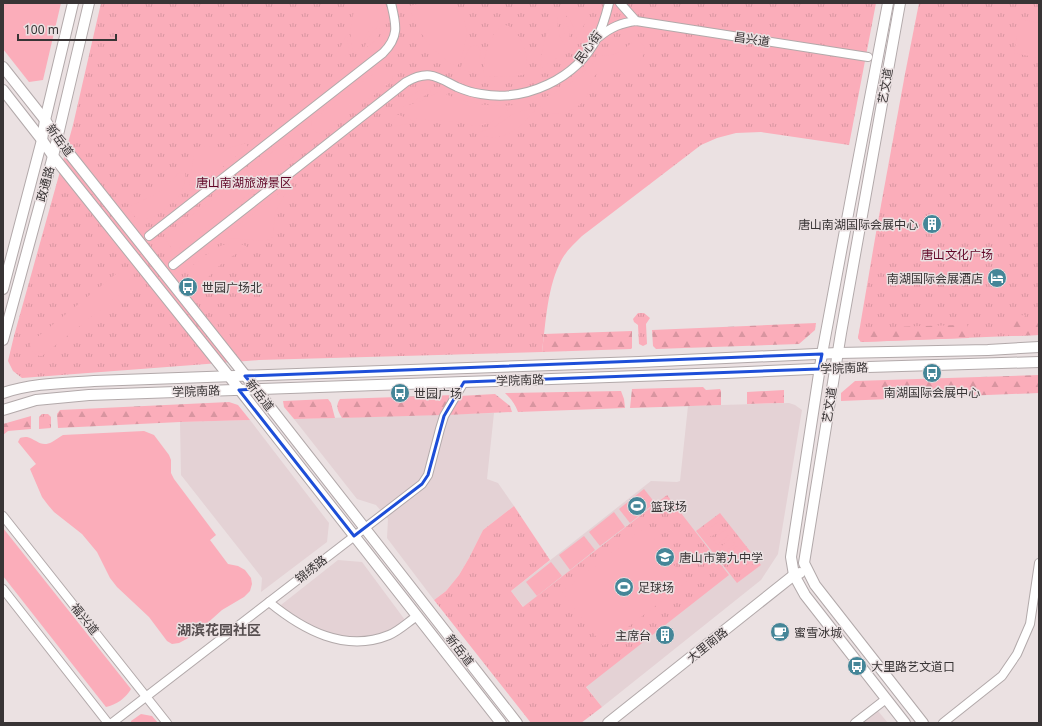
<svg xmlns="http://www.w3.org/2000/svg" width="1042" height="726" viewBox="0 0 1042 726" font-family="'Noto Sans','Noto Sans SC',sans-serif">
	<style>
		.built { fill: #e4d2d5 }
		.grass { fill: url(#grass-tufts) }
		.forest { fill: url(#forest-firs) }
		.garden { fill: #fbadba }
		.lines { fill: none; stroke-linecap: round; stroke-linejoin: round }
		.minor-casing { stroke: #b2a9aa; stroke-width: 10 }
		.major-casing { stroke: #b2a9aa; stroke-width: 12 }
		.minor { stroke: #fff; stroke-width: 8 }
		.major { stroke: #fff; stroke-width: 10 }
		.marked { fill: none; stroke: #1d4ed8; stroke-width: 3; stroke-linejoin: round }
		.labels { text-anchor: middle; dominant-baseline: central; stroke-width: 3; stroke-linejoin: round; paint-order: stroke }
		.street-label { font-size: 12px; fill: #383435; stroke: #ebe1e2 }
		.park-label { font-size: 12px; fill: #600526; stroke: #ebe1e2 }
		.poi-label { font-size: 12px; fill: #383435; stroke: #ebe1e2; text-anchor: start }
		.quarter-label { font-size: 14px; font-weight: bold; fill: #574f50; stroke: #ebe1e2 }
	</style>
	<defs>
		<pattern id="grass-tufts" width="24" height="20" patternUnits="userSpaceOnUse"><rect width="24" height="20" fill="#fbadba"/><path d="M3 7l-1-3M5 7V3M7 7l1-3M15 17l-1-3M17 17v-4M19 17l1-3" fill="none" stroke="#d895a0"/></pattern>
		<pattern id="forest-firs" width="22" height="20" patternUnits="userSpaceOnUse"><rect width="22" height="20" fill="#fbadba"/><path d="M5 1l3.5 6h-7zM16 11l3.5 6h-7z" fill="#d895a0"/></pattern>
	</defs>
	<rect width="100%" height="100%" fill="#ebe1e2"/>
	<g class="built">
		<polygon points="789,403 795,405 802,410 778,554 761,580 602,707 511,591 651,481 677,482 680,481 688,406"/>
		<polygon points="494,413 487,479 498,483 514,506 483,530 469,558 459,575 446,591 434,600 387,538 388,519 376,505 357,499 294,419"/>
		<polygon points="250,420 329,523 327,542 261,592 262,578 181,475 180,422"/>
		<polygon points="338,560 362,562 405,620 393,628 380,635 366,637 347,638 327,633 309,626 294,617 281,605"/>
		<polygon points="878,711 888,723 863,723"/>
	</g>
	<g class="grass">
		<path d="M101,3H876L849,145L761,132L736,133L717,138L701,145L582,236C575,243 567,250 562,259C547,286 546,322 542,352L259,360L22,378L13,371L8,361L14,336L73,125Z"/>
		<polygon points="919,3 1039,3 1039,335 861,342 858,338 877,227 905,74"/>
		<polygon points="638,313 644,313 650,318 646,324 647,344 643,346 639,344 638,325 634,322 633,319"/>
		<polygon points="42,414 48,414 51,417 51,428 39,429 39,417"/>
		<polygon points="667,495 729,575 586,687 602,707 581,723 531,723 434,600 446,591 459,575 469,558 483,530 514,506 550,560 511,591 523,607"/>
		<polygon points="720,513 761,565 737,583 696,531"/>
	</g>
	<g class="forest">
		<path d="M1025,315L1026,321H1039V335L1008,336C1008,319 1008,317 1025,315Z"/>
		<path d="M958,317C969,322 968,326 969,338L861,342L858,338L860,328L958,325Z"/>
		<polygon points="816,323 815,330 799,344 656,349 653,346 652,330"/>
		<polygon points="632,331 632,348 631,349 542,352 544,334"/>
		<polygon points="1039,375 1039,393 841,401 841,393 855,381"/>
		<polygon points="703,387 706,390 720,389 721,391 721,405 630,408 632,389"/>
		<polygon points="784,390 784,403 747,404 747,392"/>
		<path d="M621,391L624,399L625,408L518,412C515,404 511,399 505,393Z"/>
		<polygon points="495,394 510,406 512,412 447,415 459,396"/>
		<path d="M454,395L441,415L342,418C338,411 335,406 340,399Z"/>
		<polygon points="328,399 331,403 335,418 294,419 284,407 283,401"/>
		<polygon points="229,402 238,405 250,420 180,422 58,428 57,414 60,410"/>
		<polygon points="31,416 31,429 8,431 3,435 3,424"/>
	</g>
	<g class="garden">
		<polygon points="3,3 61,3 43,80 29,82 3,49"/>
		<path d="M356,3H380L383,16L368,32L356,53L354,52C347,35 352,20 356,3Z"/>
		<path d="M422,3C429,3 438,2 445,3C450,4 454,7 458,11C473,26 465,50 457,67C432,52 418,34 409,6Z"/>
		<path d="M576,8L590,10L586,22L575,40C575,28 573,21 563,13L572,9Z"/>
		<path d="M558,17C557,31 558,38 568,48L557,58L540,69C543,50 543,30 558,17Z"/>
		<polygon points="1020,19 1039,23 1039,58 1014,53"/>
		<path d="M565,22C569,27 572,33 568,40C564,35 562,29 565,22Z"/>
		<path d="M503,25C515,24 522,41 525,51C527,58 527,66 527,74C512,77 499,78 484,76C483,57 487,37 503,25Z"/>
		<path d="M379,26L380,27C381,38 373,43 364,49C366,41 372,31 379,26Z"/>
		<path d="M347,34L349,54C345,56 339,55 335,57L341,46Z"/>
		<path d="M636,40C641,43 646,45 644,51C644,56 641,61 637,65C623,81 608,67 597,74C591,78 590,87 588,93C584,104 573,111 562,113C557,113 551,114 547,112C542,109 539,105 538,100L555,93L575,80L600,56L611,55L619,52L629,45L634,41Z"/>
		<path d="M474,45L478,46L481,52L479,59V75L460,69C464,61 467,47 474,45Z"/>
		<path d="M383,66C389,68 395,76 391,82L323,134C316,135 309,127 312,120Z"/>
		<path d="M427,89L430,90L431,92C424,97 413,102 405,101C412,95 418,90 427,89Z"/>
		<path d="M440,91C464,104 487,107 513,105C509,113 489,125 479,126C472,126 465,123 458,122C439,120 412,123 399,109L400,107C416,104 426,99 440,91Z"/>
		<path d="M532,109L535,110C527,120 515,132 503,136C496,138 488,137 480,136L478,134L479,132L493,128L516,112Z"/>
		<polygon points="397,115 399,115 416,122 391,127"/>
		<polygon points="246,143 248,147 192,191 189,190 189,189 194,153 198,147 202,146 225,149"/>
		<path d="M283,144C289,146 296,154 292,160L178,249H172C169,244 164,240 167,235Z"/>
		<path d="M183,169C189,176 182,192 177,198C173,202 158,215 153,217C149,219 142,220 137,218C134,217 131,211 129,209L130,206C144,200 156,195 168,185C173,180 177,173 183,169Z"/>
		<polygon points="283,190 286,193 275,212 273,236 271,239 264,241 227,238 227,234"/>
		<path d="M231,244H240L246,246V248C241,252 233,255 228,259C215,268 206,279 198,291H195L188,281L190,271L193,265L215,248L223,245Z"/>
		<path d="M120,273C128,273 133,281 128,288L42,356C35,357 28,349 31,342L116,274Z"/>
		<path d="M144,431L154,435L169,455L171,460V473L174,479L216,535L210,540L228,564L238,566L245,570L251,578L252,584L250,591L244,597L222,610L194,635L179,643L172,644L167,641L149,617L117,587L110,578L97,552L82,534L54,512L48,505L42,497L30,469L36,464L18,442L20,438C22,437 25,437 27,437C36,439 41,448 52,442C56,440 59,437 63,435Z"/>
		<polygon points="644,489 655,503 630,523 619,509"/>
		<polygon points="614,512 625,527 600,546 589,532"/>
		<polygon points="718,522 723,527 711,537 706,531"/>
		<polygon points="645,527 687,582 603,646 562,592"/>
		<path d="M3,528L131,689C126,698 116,705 106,707L3,576Z"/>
		<polygon points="725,530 729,535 717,545 713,539"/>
		<polygon points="584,536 595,550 570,570 559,555"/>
		<polygon points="731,538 735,544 723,553 719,548"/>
		<polygon points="737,546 742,552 730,561 725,556"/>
		<polygon points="744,554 748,559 736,569 732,563"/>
		<polygon points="551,562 562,576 537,596 526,582"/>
		<polygon points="750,562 755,568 743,577 738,572"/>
		<polygon points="141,714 152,716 158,723 131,723 131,721"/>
	</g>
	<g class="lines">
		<g class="minor-casing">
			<g id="minor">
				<polyline points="620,3 636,21"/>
				<path d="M599,37C611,27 621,23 636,21L868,57"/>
				<path d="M149,236L383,53C400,36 396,24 391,3"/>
				<path d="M173,265L406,82C429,69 437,77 457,87C464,90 473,93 481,94C526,102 576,79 597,38C603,27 606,15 609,3"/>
				<polyline points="3,516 167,723"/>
				<polyline points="3,589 108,723"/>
				<path d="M269,602C303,630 345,653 389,635C399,631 408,622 417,616"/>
				<polyline points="112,723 422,484 428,475 440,429 444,416 464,382"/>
				<polyline points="855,723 886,699"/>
				<polyline points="943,723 1002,676 1017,654 1030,624 1039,563"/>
			</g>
		</g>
		<g class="major-casing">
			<g id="major">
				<polyline points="888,3 854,182 822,354 791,557 794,575 805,595 905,723"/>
				<polyline points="900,3 841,333 804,563 815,585 923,723"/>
				<polyline points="3,67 45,120 57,138 256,389 517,723"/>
				<polyline points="3,90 42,140 53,156 228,375 501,723"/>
				<polyline points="3,289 42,140 45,120 73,3"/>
				<polyline points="3,340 53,156 89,3"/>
				<path d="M3,393C32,383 64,383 94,381L639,362L838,353L988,350L1039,347"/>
				<polyline points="3,410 36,400 89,395 464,382 725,373 835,368 1039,362"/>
				<polyline points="608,723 794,575 800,573"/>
			</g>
		</g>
		<use href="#minor" class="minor"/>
		<use href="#major" class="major"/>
	</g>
	<path class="marked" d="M822,354L819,369L464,382L444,416L428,475L422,484L354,536L239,390L256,389L245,376Z"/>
	<defs>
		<g id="building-disc" transform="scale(1)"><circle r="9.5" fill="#458698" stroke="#ebe1e2"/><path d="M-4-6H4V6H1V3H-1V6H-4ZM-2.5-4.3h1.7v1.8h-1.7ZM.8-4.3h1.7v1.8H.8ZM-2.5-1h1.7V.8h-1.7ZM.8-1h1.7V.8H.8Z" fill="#fff"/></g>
		<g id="hotel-disc" transform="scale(1)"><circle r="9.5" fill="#458698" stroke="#ebe1e2"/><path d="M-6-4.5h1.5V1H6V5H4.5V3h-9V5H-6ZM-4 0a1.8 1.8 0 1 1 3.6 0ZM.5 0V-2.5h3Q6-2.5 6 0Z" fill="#fff"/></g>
		<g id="bus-disc" transform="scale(1)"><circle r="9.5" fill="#458698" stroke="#ebe1e2"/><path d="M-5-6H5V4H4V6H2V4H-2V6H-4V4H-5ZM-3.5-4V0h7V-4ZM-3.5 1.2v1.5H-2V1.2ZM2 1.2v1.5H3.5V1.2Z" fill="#fff"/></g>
		<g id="stadium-disc" transform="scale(1)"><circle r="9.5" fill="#458698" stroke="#ebe1e2"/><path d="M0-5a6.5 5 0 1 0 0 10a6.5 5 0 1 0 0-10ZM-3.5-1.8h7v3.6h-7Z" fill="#fff"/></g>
		<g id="school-disc" transform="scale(1)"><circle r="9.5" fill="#458698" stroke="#ebe1e2"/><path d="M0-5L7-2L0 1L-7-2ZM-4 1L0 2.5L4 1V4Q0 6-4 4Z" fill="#fff"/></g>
		<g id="cafe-disc" transform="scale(1)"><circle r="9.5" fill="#458698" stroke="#ebe1e2"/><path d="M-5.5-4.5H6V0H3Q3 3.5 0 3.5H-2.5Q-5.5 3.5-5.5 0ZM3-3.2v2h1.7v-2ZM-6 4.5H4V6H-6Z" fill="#fff"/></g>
	</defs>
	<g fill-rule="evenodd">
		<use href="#building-disc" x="932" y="224"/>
		<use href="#hotel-disc" x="997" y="278"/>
		<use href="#bus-disc" x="188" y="287"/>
		<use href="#bus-disc" x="932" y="373"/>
		<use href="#bus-disc" x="400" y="393"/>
		<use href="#stadium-disc" x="637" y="506"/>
		<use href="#school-disc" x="665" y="557"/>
		<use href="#stadium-disc" x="624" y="587"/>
		<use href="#cafe-disc" x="780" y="632"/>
		<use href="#building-disc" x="665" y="635"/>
		<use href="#bus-disc" x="857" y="666"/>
	</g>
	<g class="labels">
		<g class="street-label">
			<text transform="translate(752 39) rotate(9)">昌兴道</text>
			<text transform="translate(588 47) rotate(-54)">民心街</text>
			<text transform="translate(885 86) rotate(-80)">艺文道</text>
			<text transform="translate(60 140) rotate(54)">新岳道</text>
			<text transform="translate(45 184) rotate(-75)">政通路</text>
			<text transform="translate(844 368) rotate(-2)">学院南路</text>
			<text transform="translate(520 380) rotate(-2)">学院南路</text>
			<text transform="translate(196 391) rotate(-2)">学院南路</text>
			<text transform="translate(260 395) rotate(52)">新岳道</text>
			<text transform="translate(829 405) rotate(-81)">艺文道</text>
			<text transform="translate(311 569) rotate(-38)">锦绣路</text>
			<text transform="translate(85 619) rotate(51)">福兴道</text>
			<text transform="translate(707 645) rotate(-39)">大里南路</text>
			<text transform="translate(460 650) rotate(52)">新岳道</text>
		</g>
		<g class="park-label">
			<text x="244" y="182">唐山南湖旅游景区</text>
			<text x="957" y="254">唐山文化广场</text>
		</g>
		<g class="poi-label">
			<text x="918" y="224" text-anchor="end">唐山南湖国际会展中心</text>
			<text x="983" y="278" text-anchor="end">南湖国际会展酒店</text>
			<text x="202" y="287">世园广场北</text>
			<text x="932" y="392" text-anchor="middle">南湖国际会展中心</text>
			<text x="414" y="393">世园广场</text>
			<text x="651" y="506">篮球场</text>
			<text x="679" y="557">唐山市第九中学</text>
			<text x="638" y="587">足球场</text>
			<text x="794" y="632">蜜雪冰城</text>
			<text x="651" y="635" text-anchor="end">主席台</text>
			<text x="871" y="666">大里路艺文道口</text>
		</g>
		<g class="quarter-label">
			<text x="219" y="629">湖滨花园社区</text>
		</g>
	</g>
	<rect width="1042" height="726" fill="none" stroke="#383435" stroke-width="8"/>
	<path d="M18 34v6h98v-6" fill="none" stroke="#383435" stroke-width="2"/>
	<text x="24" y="34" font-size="12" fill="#383435" stroke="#ebe1e2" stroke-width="3" paint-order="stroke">100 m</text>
</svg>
